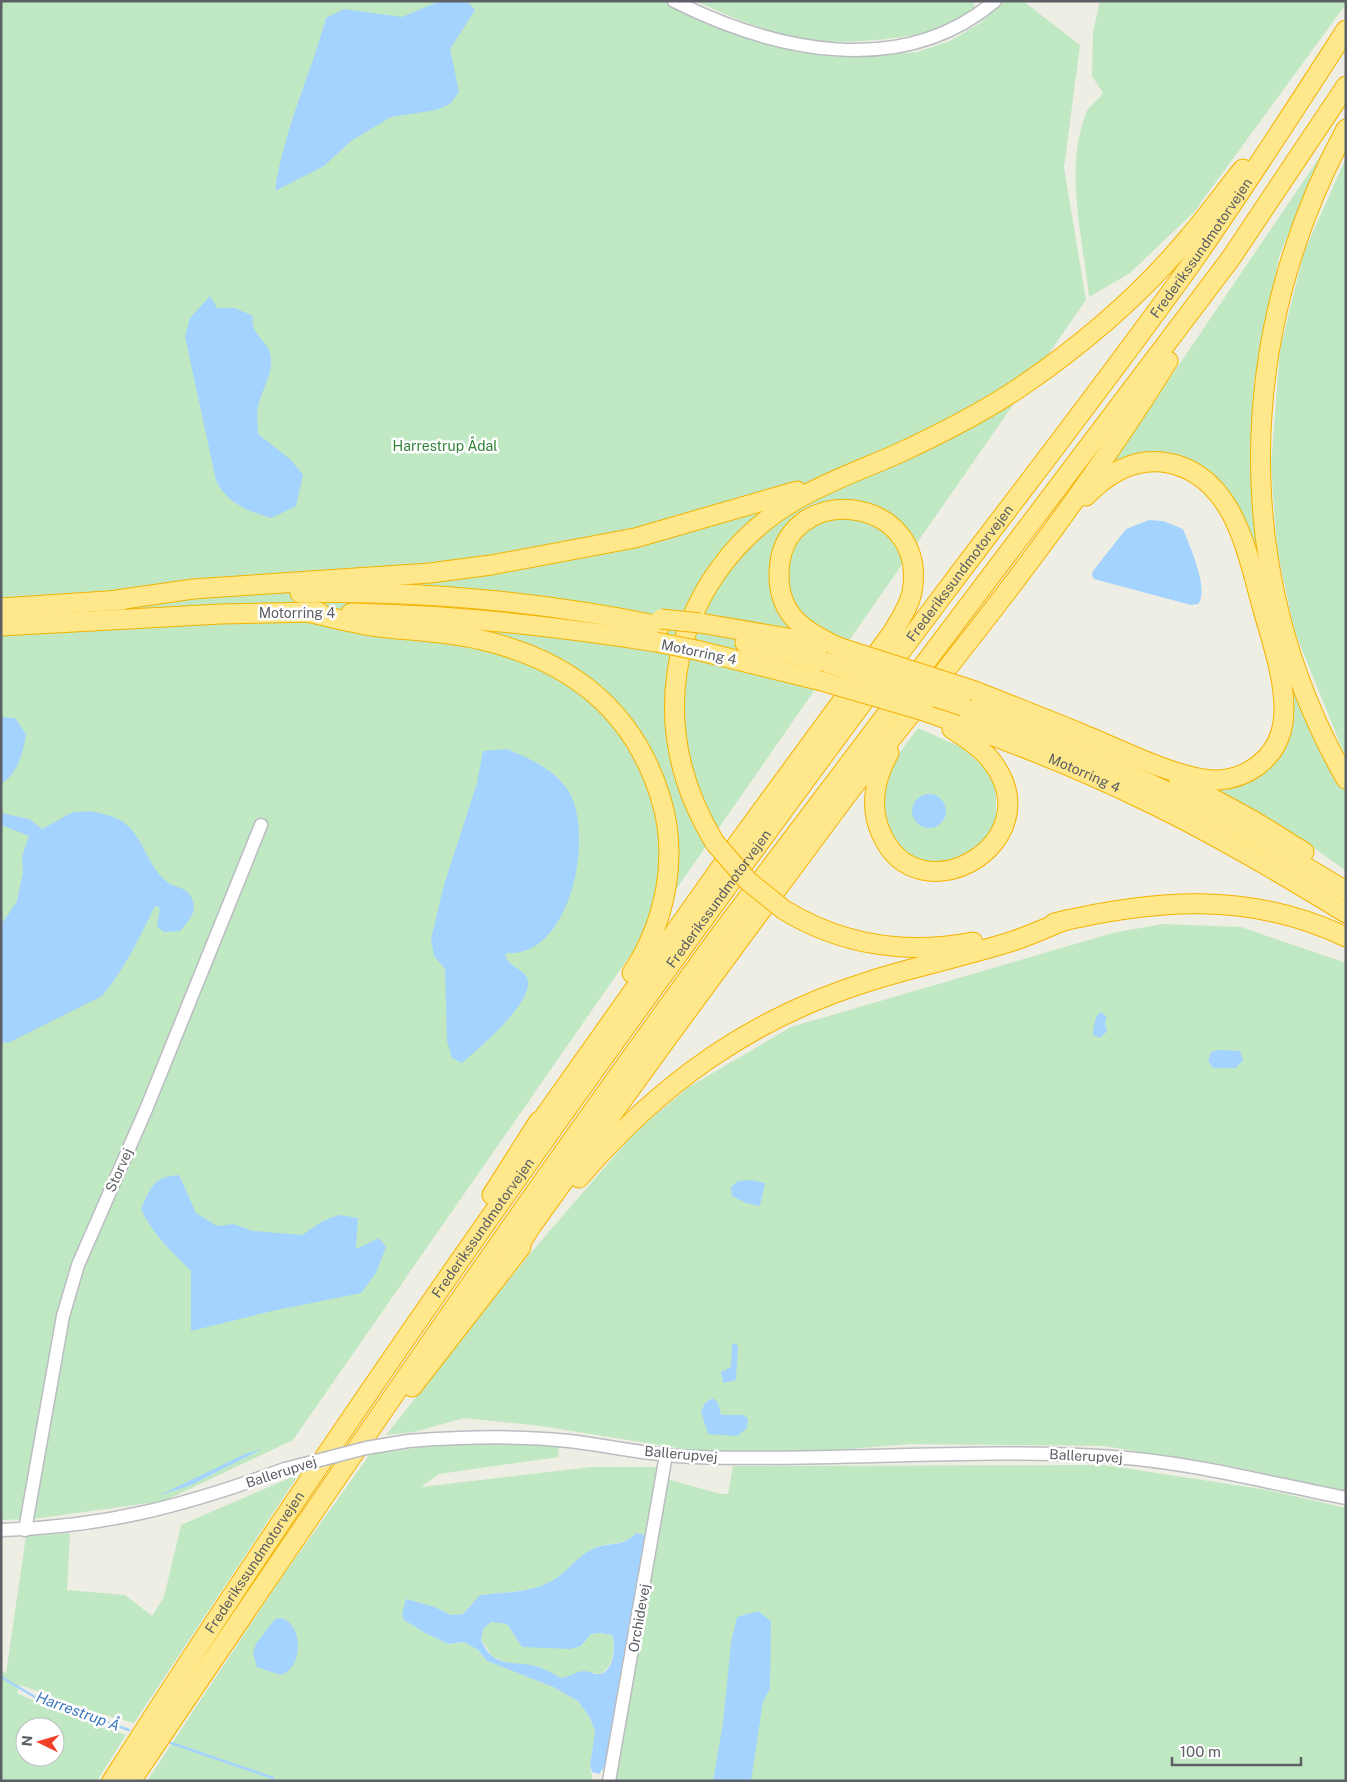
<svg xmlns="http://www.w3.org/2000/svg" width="1347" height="1782" viewBox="0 0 1347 1782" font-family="'Public Sans',sans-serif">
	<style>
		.green { fill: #c0e8c2; fill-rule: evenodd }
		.water { fill: #a5d3ff; fill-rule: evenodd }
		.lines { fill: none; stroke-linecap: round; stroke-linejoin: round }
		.stream { stroke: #a5d3ff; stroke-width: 2.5 }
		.minor-casing { stroke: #b9bcc1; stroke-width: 15 }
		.highway-casing { stroke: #f4b300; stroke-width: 21 }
		.minor { stroke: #fff; stroke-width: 12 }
		.highway { stroke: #ffe78c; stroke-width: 19 }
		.minor-bridge-casing { stroke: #b9bcc1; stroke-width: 15; stroke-linecap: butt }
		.highway-bridge-casing { stroke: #f4b300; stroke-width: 21; stroke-linecap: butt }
		.minor-bridge { stroke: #fff; stroke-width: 12 }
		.highway-bridge { stroke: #ffe78c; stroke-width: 19 }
		.labels { text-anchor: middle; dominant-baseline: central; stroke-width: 5; stroke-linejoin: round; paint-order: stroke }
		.street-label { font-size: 14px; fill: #5c6066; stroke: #fff }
		.park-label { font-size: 14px; fill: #308238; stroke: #fff }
		.water-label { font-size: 15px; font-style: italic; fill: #3f78c0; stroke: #fff }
	</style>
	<rect width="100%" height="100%" fill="#efeee4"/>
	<g class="green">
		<polygon points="1,1 662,1 731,33 771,46 837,57 917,52 950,41 980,23 1005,1 1023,1 1080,45 1064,168 1086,300 293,1440 164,1501 33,1519 1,1520"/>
		<path d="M696,1H973L975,9C965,15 955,23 945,27C916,39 832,46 801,39C764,31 730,17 696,1Z"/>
		<path d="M1100,1H1346V4L1194,212L1130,273L1089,297C1083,237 1064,171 1086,113C1088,106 1099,100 1103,93L1092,76L1093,32Z"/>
		<polygon points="1321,155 1279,257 1254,381 1253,431 1256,519 1332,768 1346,789 1346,871 1317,850 1205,785 1250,782 1282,753 1291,709 1219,488 1143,455 1114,461"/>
		<polygon points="1346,158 1346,758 1294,630 1277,549 1271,465 1280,349 1304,252"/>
		<polygon points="918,728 963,748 992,775 996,789 996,825 985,845 945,864 927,864 901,852 882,813 885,779 895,759"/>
		<polygon points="1162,924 1241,927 1346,963 1346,1491 1230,1466 1104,1446 911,1444 812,1452 696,1451 541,1426 464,1418 414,1432 386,1435 528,1256 636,1131 689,1087 791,1027 1113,933"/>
		<path d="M461,1442L559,1446L558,1457L439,1474L421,1487L591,1467H660L645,1535L636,1533C622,1547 613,1541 597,1547C582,1553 571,1567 558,1577C536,1593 506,1592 480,1595L463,1614L451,1615L435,1607L404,1620L425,1633L448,1644L464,1642L478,1650L487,1661L553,1687L578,1701L590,1718L595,1731L590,1766L593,1781H147L284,1574L370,1454Z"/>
		<polygon points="1104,1465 1268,1490 1346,1508 1346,1781 614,1781 667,1479 721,1494 728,1494 733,1466"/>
		<path d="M299,1474L134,1723L97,1713L20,1685L17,1693L51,1709L126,1735L97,1781H1V1671L6,1673L26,1536L70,1533L67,1590L125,1595L152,1616L164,1597L181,1525ZM25,1727H55V1757H25Z"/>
		<path d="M491,1621L507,1624L522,1647L581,1646L590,1634L599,1633L612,1635C616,1649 613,1667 600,1674L588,1672L561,1678L538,1667L508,1663L493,1657L481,1640L483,1629Z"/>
	</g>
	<g class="water">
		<path d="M440,1H467L475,10L450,49L459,92L450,104L436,110L391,117L351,141L324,166L275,191C283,132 310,76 326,18L344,9L402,17Z"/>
		<path d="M210,296L217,308H235L253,316C249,333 266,339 270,353C275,372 262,389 258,406C256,414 258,425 258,434L291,460L303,475L296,506L271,518C248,511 226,503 216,480L185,337L190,318Z"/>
		<path d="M1149,520L1163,521L1183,529C1189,544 1210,591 1198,604L1191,605L1094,579L1092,575L1093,571L1126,529Z"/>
		<path d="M1,717L15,718L26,734C23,753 18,773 1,784Z"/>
		<path d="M507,749C529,758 556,770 569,792C595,837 570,958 507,953L505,956C509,967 527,970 528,981C531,1005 479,1048 462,1063L452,1058L447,1041L445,969L434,956L431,939L444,885L477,783L483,751Z"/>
		<circle cx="929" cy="811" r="17"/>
		<path d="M91,811C103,814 117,816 127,825C144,840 148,866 166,881C176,890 187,884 193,901C197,913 187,923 180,931L164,932L157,927L160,908L155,906C140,937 124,970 102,996L8,1043L1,1042V925L17,901L23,872L22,856L29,836L1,825V813L29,819L42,829L73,812Z"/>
		<path d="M1101,1012L1107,1017L1105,1023L1107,1031L1100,1038L1093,1035C1093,1028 1095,1015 1101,1012Z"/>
		<polygon points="1218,1050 1240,1051 1243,1060 1236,1068 1213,1068 1208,1061 1211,1052"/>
		<path d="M179,1175L196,1213L217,1226L234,1224L253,1231L302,1235L323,1221L339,1215L358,1218L356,1249L379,1238L386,1247L376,1273L361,1293L272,1311L191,1331V1271C172,1252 152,1234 141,1209C151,1187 153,1177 179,1175Z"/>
		<polygon points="751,1180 765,1183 760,1206 746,1203 732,1196 731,1187 738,1181"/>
		<polygon points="735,1343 738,1346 736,1380 723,1383 721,1372 731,1367 732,1345"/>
		<polygon points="713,1398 718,1403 721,1415 744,1415 748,1419 747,1428 737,1436 708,1434 701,1412 705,1403"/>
		<polygon points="264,1448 191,1485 158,1496 245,1454"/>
		<path d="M636,1533L645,1535L605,1766L599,1774L592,1772L590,1766L595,1731L590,1718L578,1701L553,1687L487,1661L478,1650L464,1642L448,1644L425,1633L404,1620L402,1614L406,1599L435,1607L451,1615L463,1614L480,1595C506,1592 536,1593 558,1577C571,1567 581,1553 597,1547C614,1542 622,1547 636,1533ZM491,1622L507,1624L522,1647L570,1649L581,1646L591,1634L599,1633L612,1635C616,1646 614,1671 600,1674C595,1675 590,1671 584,1671C576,1671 570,1677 561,1678C554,1674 547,1670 539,1667C515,1660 494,1670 481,1640L483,1629Z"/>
		<polygon points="758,1611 771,1621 770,1689 763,1701 751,1781 713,1781 723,1723 731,1643 737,1617"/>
		<path d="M281,1618C300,1623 303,1655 290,1669C288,1672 283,1674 280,1675L257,1667L253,1653L256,1644L275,1619Z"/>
	</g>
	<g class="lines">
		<g class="stream">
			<polyline points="1,1677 35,1697 129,1730"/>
			<polyline points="171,1743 273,1778"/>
		</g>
		<g class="minor-casing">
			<g id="minor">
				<path d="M674,1C774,51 902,80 995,1"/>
				<path d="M408,1441C461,1437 516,1435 569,1441C611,1446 653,1456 696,1457C835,1462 974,1447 1113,1457C1191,1462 1269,1483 1346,1498"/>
				<path d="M1,1530C106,1527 187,1505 285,1469"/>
				<polyline points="25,1530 63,1316 78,1265 147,1107 261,825"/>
				<polyline points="609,1781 666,1455"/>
			</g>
		</g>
		<g class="highway-casing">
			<g id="highway">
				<path d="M1346,129C1235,334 1229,575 1346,779"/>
				<path d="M300,593C417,590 546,602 660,626"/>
				<polyline points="110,601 193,589 430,573 491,565 635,538 797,491"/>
				<polyline points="1,608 122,600"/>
				<path d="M306,612C331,617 355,624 380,627C414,631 448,632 482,640C571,661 634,710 661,799C679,858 665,923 632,973"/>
				<path d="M351,613C454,615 555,626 656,642"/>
				<polyline points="700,623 822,644"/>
				<polyline points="1,626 220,614 319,612"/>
				<polyline points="745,643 828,663"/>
				<polyline points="696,650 818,680"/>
				<path d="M975,691C1010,705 1046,719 1080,733C1115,747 1183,782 1219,780C1247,778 1273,760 1281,732C1291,697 1273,645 1263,610C1247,553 1234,471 1162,462C1132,459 1106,475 1086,496"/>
				<path d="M963,706C1052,740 1140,776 1224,820C1266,842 1305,867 1346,891"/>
				<path id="s1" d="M924,711C999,737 1075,766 1146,801C1215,834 1281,873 1346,913"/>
				<path d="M889,753C875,777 869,807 881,833C918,920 1052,843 993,763C982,748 967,739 952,729"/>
				<polyline points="1179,780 1254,821 1304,852"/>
				<path d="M715,843C683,790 668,734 677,673C687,600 733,536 796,500C828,481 863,469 897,454C938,435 978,415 1016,390C1080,347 1140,296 1189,237C1208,215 1225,191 1243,169"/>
				<path d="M784,910C842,945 907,955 973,942"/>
				<path d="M1054,923C1155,899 1249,891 1346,937"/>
				<path d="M534,1131L738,843L892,633C899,621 909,607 912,592C930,492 778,478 779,576C779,616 806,632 838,647"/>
				<path d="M579,1178C659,1084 751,1018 870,981C917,966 966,956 1013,941C1031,935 1048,927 1066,920"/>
				<polyline points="492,1195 539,1121"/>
				<path d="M513,1255L532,1225C614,1111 696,998 780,885C811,844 841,801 874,760C977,632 1081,501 1168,361"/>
				<polyline points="412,1387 521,1247"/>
				<path id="s2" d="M112,1781C299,1487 498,1201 703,920C783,810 864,700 946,591C1028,482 1112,375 1191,264C1245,187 1295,109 1346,30"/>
				<path d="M131,1781C324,1495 518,1211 722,932L1231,258L1346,86"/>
			</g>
		</g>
		<use href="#minor" class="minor"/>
		<use href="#highway" class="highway"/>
		<g class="minor-bridge-casing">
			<polyline id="minor-bridge" points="285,1469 366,1448 408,1441"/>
		</g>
		<g class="highway-bridge-casing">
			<g id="highway-bridge">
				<polyline points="661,619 700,623"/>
				<polyline points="656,642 696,650"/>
				<polyline points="838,647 975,691"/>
				<polyline points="828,663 963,706"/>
				<polyline points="818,680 924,711"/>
				<polyline points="715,843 748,881 784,910"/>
			</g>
		</g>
		<use href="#minor-bridge" class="minor-bridge"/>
		<use href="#highway-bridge" class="highway-bridge"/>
	</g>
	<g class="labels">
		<g class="street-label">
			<text stroke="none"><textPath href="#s2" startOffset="1881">Frederikssundmotorvejen</textPath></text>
			<text stroke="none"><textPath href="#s2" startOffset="1476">Frederikssundmotorvejen</textPath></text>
			<text x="297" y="613">Motorring 4</text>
			<text transform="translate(699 652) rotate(12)">Motorring 4</text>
			<text stroke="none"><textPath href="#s1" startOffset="172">Motorring 4</textPath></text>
			<text stroke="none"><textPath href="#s2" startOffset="1071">Frederikssundmotorvejen</textPath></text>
			<text transform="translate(119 1170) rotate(-66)">Storvej</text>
			<text stroke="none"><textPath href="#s2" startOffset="666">Frederikssundmotorvejen</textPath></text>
			<text transform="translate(681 1454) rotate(5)">Ballerupvej</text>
			<text transform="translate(1086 1456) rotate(3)">Ballerupvej</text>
			<text transform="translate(281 1472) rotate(-18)">Ballerupvej</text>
			<text stroke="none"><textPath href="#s2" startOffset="261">Frederikssundmotorvejen</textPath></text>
			<text transform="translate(639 1618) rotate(-80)">Orchidevej</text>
		</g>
		<g class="park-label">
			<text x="445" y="446">Harrestrup Ådal</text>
		</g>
		<g class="water-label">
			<text transform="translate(78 1711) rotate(20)">Harrestrup Å</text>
		</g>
	</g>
	<rect width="1347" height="1782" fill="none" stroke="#5c6066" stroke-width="5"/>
	<g transform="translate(40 1742) rotate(275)"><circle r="24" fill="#ffffff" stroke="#bebfc2"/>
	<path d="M0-4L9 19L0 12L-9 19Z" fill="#f14229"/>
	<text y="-8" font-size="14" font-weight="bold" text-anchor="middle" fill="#5c6066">N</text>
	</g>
	<path d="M1172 1757v8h129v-8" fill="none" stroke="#5c6066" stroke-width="2.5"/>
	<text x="1180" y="1757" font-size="15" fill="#5c6066" stroke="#ffffff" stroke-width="4" paint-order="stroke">100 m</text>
</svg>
